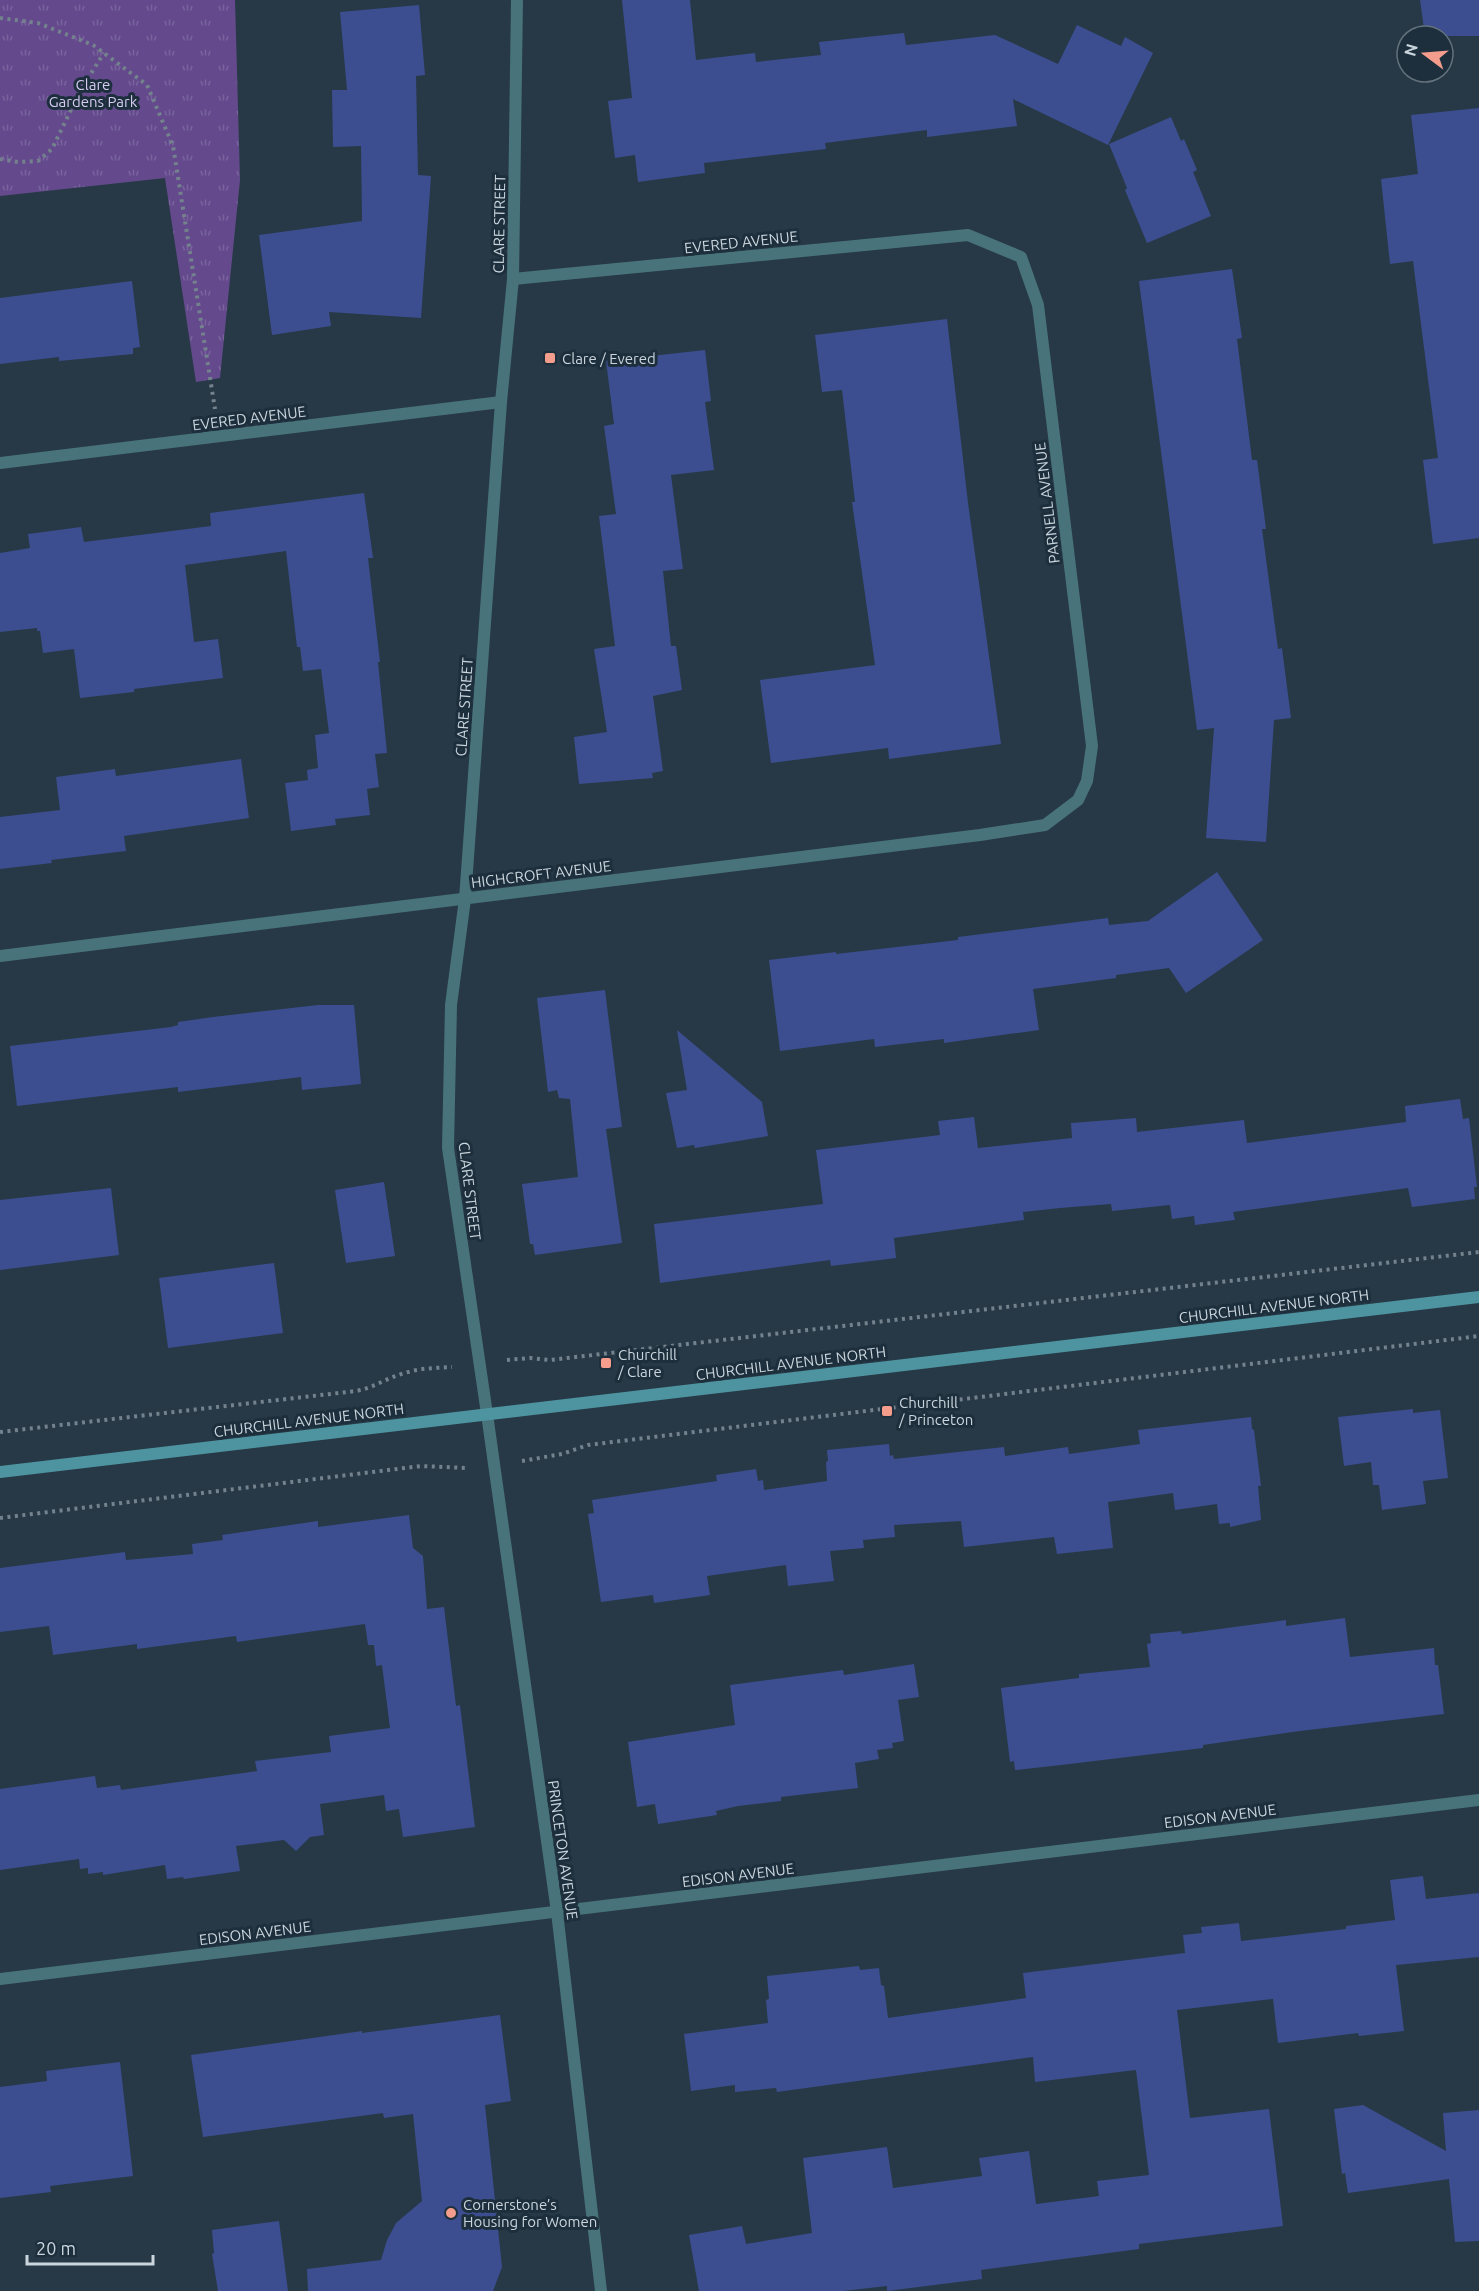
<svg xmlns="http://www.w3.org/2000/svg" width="1479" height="2291" viewBox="0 0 1479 2291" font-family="Ubuntu,sans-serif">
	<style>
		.park { fill: url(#park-tufts) }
		.building { fill: #3c4e8f }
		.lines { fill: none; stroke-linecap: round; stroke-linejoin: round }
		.path { stroke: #74828d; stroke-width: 4; stroke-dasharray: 3 4.5; stroke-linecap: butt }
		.minor { stroke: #48737a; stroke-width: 12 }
		.tertiary { stroke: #48737a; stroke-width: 12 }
		.secondary { stroke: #4d94a0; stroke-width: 12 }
		.poi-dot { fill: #f49d8d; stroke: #1d2f3c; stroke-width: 2 }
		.labels { text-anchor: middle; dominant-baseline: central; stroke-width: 6; stroke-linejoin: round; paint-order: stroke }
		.park-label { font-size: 15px; fill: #d7cbf2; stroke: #1d2f3c }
		.street-label { font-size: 15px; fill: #cad5dd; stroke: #1d2f3c }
		.poi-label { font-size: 15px; fill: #cad5dd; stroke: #1d2f3c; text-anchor: start }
	</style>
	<defs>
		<pattern id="park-tufts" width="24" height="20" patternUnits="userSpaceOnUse" patternTransform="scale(1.5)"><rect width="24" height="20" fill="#644a8d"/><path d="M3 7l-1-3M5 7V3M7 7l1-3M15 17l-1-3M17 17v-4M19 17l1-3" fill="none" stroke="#79639d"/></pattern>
	</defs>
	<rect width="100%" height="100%" fill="#273946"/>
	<polygon class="park" points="0,0 235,0 240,180 220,378 196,382 165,178 0,196"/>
	<g class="building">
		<polygon points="622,0 690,0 696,60 755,53 756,62 821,55 819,42 904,33 906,45 995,35 1058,64 1077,25 1121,46 1125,37 1153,53 1108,145 1013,99 1017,126 927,137 927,130 825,143 826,149 704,163 705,173 638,182 635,155 615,158 608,101 632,98"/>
		<polygon points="1420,0 1479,0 1479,36 1425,36"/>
		<polygon points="419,5 425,75 416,76 418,175 431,176 421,318 329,312 331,326 272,335 259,235 362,221 361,146 333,147 332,90 347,90 340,12"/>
		<polygon points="1479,108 1479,538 1433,544 1423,460 1438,458 1413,261 1390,264 1381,179 1418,174 1411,115"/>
		<polygon points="1171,117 1181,141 1184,139 1197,170 1193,172 1211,216 1147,243 1125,190 1127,188 1109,144"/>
		<polygon points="1232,269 1242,338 1237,339 1252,460 1257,460 1266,529 1262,529 1278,649 1282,648 1291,718 1274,720 1266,842 1206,838 1214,728 1197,730 1139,281"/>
		<polygon points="132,281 140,347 133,348 133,354 59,361 59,357 0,364 0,298"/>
		<polygon points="947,319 968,503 1001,744 889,759 888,748 771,763 760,680 875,665 852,502 855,502 842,390 822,392 815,335"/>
		<polygon points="705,350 711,401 705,402 714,470 671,475 683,569 663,571 671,646 676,646 682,690 653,696 663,771 652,773 653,778 579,784 574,737 607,732 594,649 615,646 599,516 616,514 604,426 614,424 606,361"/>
		<polygon points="364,493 373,558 368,558 380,662 378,662 387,753 375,754 379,787 367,789 370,815 335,819 336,825 291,831 285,783 308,780 307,770 318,768 315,735 329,733 321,669 303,671 300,647 297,647 286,551 185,565 194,642 218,639 223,678 134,689 134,692 80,698 74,649 43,653 40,631 37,631 37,628 0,632 0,553 30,548 28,534 81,527 84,542 211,526 210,513"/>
		<polygon points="241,759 249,818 124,836 126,851 51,860 52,863 0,869 0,817 60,810 56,777 115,769 116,776"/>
		<polygon points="1217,872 1263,940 1186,993 1169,968 1116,975 1116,978 1033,989 1039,1030 944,1043 944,1039 875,1047 874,1039 780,1051 769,960 836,952 836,954 958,940 958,937 1108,918 1109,925 1148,921"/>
		<polygon points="605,990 622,1127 606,1129 622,1243 535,1255 533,1244 530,1244 522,1184 578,1177 570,1099 559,1098 557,1090 548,1092 537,998"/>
		<polygon points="318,1005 354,1005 361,1084 302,1090 301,1077 178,1092 178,1087 17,1106 10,1046 171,1027 178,1025 178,1022 213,1017"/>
		<polygon points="677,1030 762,1102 768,1136 695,1148 694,1145 677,1148 666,1093 687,1090"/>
		<polygon points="1460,1099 1463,1119 1469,1118 1477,1187 1474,1187 1475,1199 1412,1207 1408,1188 1233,1212 1235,1220 1195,1225 1194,1216 1172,1219 1170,1205 1112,1211 1111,1204 1060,1208 1023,1212 1024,1220 894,1238 896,1258 831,1266 830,1260 660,1283 654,1224 823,1204 816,1150 940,1135 938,1121 974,1117 978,1148 1072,1138 1071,1123 1136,1118 1137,1132 1244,1120 1247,1143 1406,1122 1405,1106"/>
		<polygon points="384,1182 395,1256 346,1263 335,1190"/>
		<polygon points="111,1188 119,1255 0,1270 0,1200"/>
		<polygon points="274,1263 283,1333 168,1348 159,1278"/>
		<polygon points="1413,1409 1413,1413 1440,1410 1448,1478 1423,1481 1426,1504 1382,1510 1379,1485 1373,1485 1371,1462 1344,1466 1338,1417"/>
		<polygon points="1251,1417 1252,1429 1254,1430 1261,1486 1258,1486 1261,1520 1230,1527 1230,1523 1219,1524 1217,1504 1175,1510 1173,1493 1108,1502 1113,1548 1057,1554 1054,1537 964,1547 961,1521 894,1525 895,1537 863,1540 864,1548 830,1551 834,1581 788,1586 786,1565 707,1576 710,1595 654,1603 653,1595 601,1602 588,1514 594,1513 592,1500 717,1481 716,1475 756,1469 758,1481 763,1480 764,1490 827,1481 826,1462 828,1461 827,1450 889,1444 890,1456 893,1455 894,1459 1004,1447 1005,1456 1068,1447 1069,1454 1140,1444 1138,1430"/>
		<polygon points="409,1515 413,1548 423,1556 427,1609 444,1607 456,1706 460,1705 475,1827 403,1837 399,1809 386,1811 384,1795 320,1804 324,1835 310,1837 296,1851 284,1840 236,1846 240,1871 184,1879 183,1877 167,1879 165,1865 103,1875 103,1872 88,1874 88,1868 80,1869 79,1859 0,1870 0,1789 95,1776 97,1788 120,1785 121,1790 257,1771 255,1761 331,1752 329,1736 390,1728 382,1665 376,1666 374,1645 368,1645 365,1624 237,1642 236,1636 137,1649 137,1644 53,1655 49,1626 0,1632 0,1568 125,1552 126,1560 193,1554 192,1544 223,1540 222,1535 318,1521 318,1527"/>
		<polygon points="1345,1618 1350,1657 1434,1648 1435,1665 1438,1665 1444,1714 1300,1731 1203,1745 1203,1748 1061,1765 1015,1770 1014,1761 1010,1762 1001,1688 1079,1678 1079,1674 1150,1667 1147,1644 1151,1643 1150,1634 1181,1631 1182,1634 1286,1620 1286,1626"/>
		<polygon points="914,1664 919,1697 898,1700 904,1741 892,1743 893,1748 877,1750 879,1759 855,1763 858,1788 781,1797 781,1801 738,1806 716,1811 717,1815 658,1824 655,1804 637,1807 628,1742 735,1725 730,1685 843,1670 844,1675"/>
		<polygon points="1423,1876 1426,1899 1479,1893 1479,1957 1396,1965 1404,2031 1359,2036 1358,2033 1278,2043 1273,1999 1177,2010 1190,2118 1269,2109 1283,2226 1139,2244 1139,2249 981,2270 982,2279 887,2291 887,2286 843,2291 699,2291 689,2235 742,2226 746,2244 812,2233 803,2158 887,2147 893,2188 982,2176 979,2158 1029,2151 1036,2204 1099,2196 1097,2181 1149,2175 1136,2070 1035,2082 1033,2057 777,2092 776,2088 735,2092 735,2085 691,2091 684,2034 768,2023 766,2000 769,1999 767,1976 859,1966 860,1970 879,1968 881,1985 884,1986 888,2018 1026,1998 1023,1973 1185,1953 1183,1935 1202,1933 1201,1927 1239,1923 1241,1941 1346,1929 1346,1926 1395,1920 1390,1880"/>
		<polygon points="500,2015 511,2101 485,2105 502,2267 493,2291 308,2291 307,2269 381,2260 387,2240 396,2223 422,2201 413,2114 384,2118 383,2113 203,2137 191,2055 362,2031 362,2033"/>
		<polygon points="120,2062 133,2176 50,2186 51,2192 0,2198 0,2087 47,2081 46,2071"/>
		<polygon points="1363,2105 1446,2151 1443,2113 1479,2110 1479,2241 1455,2242 1449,2179 1348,2193 1345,2173 1342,2174 1334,2109"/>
		<polygon points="279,2221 288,2291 218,2291 212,2254 214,2253 212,2230"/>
	</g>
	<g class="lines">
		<g class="path">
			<polyline points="0,18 38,23 93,45 147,85 173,146 215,409"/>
			<polyline points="0,159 18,162 38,161 52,149 81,89 104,53"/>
			<polyline points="507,1360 530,1358 550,1360 1479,1252"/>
			<path d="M0,1432L356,1391C374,1388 388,1377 405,1373C419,1368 436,1368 452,1367"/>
			<polyline points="522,1461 562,1454 588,1445 1479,1336"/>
			<polyline points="0,1518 421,1466 467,1468"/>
		</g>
		<g class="minor">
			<polyline points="0,463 501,402"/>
			<polyline points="0,956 980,835 1045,825 1078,800 1087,781 1092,746 1038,305 1021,257 968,235 513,279"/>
			<polyline points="487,1414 557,1912 601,2291"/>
			<polyline points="0,1979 1479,1800"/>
		</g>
		<polyline class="tertiary" points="487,1414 448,1148 451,1005 465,899 501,402 513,279 517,0"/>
		<polyline class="secondary" points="0,1472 1479,1297"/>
	</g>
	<g class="poi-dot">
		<rect x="544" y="352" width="12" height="12" rx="3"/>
		<rect x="600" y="1357" width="12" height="12" rx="3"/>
		<rect x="881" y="1405" width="12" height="12" rx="3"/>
		<circle cx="451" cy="2213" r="6"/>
	</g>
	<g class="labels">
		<g class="park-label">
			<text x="93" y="84">Clare<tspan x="93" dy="17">Gardens Park</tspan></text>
		</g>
		<g class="street-label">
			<text transform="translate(499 224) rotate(-89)">CLARE STREET</text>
			<text transform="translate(741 242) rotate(-6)">EVERED AVENUE</text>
			<text transform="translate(249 418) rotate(-7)">EVERED AVENUE</text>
			<text transform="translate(1047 503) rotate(-97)">PARNELL AVENUE</text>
			<text transform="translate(464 707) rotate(-86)">CLARE STREET</text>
			<text transform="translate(541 874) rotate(-7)">HIGHCROFT AVENUE</text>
			<text transform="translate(470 1191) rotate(83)">CLARE STREET</text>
			<text transform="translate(1274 1306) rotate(-7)">CHURCHILL AVENUE NORTH</text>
			<text transform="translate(791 1363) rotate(-7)">CHURCHILL AVENUE NORTH</text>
			<text transform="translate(309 1420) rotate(-7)">CHURCHILL AVENUE NORTH</text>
			<text transform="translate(1220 1816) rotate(-7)">EDISON AVENUE</text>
			<text transform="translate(563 1850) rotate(82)">PRINCETON AVENUE</text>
			<text transform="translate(738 1875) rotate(-7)">EDISON AVENUE</text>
			<text transform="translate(255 1933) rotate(-7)">EDISON AVENUE</text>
		</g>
		<g class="poi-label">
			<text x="562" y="358">Clare / Evered</text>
			<text x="618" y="1354">Churchill<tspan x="618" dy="17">/ Clare</tspan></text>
			<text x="899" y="1402">Churchill<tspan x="899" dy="17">/ Princeton</tspan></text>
			<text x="463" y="2204">Cornerstone’s<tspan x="463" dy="17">Housing for Women</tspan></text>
		</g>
	</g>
	<g transform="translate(1425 54) rotate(286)"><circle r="28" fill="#1d2f3c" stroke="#62717c" stroke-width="1.5"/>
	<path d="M0-4.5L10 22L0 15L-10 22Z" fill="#f49d8d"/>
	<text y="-9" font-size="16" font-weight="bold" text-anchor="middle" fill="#cad5dd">N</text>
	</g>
	<path d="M27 2255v9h126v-9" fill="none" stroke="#cad5dd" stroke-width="3"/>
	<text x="36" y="2255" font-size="18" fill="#cad5dd" stroke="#1d2f3c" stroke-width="4.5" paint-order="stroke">20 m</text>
</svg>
